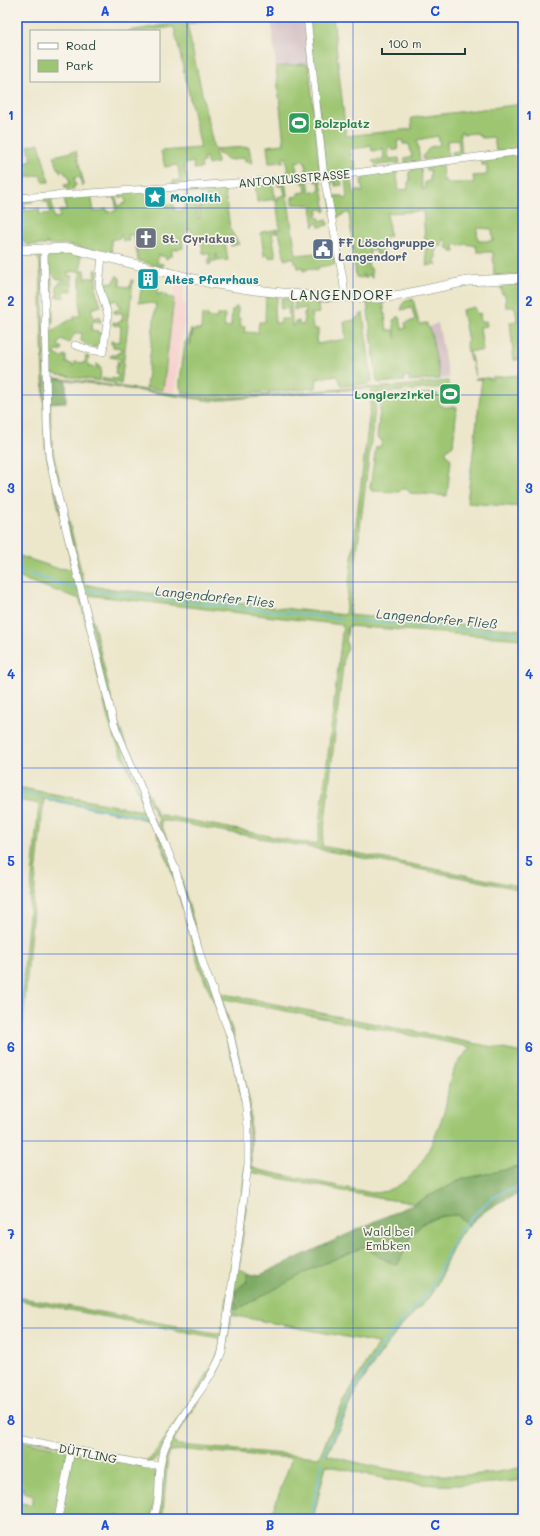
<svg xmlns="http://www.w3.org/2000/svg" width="540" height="1536" viewBox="0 0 540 1536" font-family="Mali,sans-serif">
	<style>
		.built { fill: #f7d0cd }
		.industrial { fill: #d2bec3 }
		.green { fill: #9ec672; stroke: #5e8253; fill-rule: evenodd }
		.forest { fill: #7eab64; stroke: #4e744c }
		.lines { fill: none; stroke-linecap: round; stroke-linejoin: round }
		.stream { stroke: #70bfeb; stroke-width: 1.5 }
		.minor-casing { stroke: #869280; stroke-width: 8 }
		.major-casing { stroke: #869280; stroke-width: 10 }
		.minor { stroke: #fff; stroke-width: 7 }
		.major { stroke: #fff; stroke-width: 9 }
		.grid { fill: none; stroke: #1d4ed8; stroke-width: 1; stroke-opacity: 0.55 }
		.labels { text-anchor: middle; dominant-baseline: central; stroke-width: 3.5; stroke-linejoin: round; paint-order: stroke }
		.leisure-label { font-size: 12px; font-weight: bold; fill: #27864d; stroke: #f7f3e8; text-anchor: start }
		.street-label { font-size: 12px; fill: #1f3d34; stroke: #f7f3e8 }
		.culture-label { font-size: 12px; font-weight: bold; fill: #0d838f; stroke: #f7f3e8; text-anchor: start }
		.worship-label { font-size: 12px; font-weight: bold; fill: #5b616d; stroke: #f7f3e8; text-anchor: start }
		.service-label { font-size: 12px; font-weight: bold; fill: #4e5e75; stroke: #f7f3e8; text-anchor: start }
		.park-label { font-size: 12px; fill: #385840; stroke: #f7f3e8 }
		.water-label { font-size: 13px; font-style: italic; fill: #2f5759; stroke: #f7f3e8 }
		.quarter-label { font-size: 14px; letter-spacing: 1px; fill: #1f3d34; stroke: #f7f3e8 }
		.neatline { fill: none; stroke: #1d4ed8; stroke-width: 1.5 }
		.grid-label { font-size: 13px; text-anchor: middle; font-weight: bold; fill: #1d4ed8 }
	</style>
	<rect width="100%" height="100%" fill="#f7f3e8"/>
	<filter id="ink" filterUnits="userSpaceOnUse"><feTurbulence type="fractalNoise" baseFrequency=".025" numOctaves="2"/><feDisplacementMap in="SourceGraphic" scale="8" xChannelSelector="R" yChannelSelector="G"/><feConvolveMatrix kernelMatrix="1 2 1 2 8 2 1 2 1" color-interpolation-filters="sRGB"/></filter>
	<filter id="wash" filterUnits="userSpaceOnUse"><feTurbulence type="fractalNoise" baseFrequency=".012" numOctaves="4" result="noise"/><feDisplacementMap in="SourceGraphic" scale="16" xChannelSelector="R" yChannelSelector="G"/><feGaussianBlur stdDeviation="0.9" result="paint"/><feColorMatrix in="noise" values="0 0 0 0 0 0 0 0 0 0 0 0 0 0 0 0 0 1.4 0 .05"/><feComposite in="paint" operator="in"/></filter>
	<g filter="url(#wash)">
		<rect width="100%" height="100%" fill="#ece6cb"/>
		<polygon class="built" points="176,280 185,282 182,303 186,304 174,392 163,390"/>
		<g class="industrial">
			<polygon points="271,17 304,17 310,68 303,64 276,67"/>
			<polygon points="438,323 442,344 449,378 440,379 430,326"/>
		</g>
		<g class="green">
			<polygon points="210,17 233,17 187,24 214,149 249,147 252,163 245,162 245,158 235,159 234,161 234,160 226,159 222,155 218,154 217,149 215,149 217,163 208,165 206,157 203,158 204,162 201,163 202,168 194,169 193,162 184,164 188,183 173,184 173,181 180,180 178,166 176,165 165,167 161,151 201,148 174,27 147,31 128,31"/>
			<polygon points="308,17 333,17 346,136 412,129 411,118 523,104 523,150 496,151 494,137 482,138 481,136 478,136 478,133 463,134 463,132 460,132 462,156 452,157 452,152 459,151 458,139 450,141 449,140 447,140 448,157 423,160 423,156 430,147 440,145 438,136 417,140 420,161 405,163 405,158 412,157 409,144 403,144 403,140 397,141 398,150 392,150 391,147 388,148 389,159 399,158 400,163 376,165 372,161 384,159 383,148 381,148 382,150 372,151 371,145 368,145 368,147 350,149 352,161 355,161 356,170 329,174 326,172"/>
			<polygon points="303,64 309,65 320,173 306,175 305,161 296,162 297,175 288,176 286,157 283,158 283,162 269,163 267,146 284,144 276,67"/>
			<polygon points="39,143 49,182 43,182 40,175 22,178 22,176 21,178 17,179 17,165 32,161 28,146"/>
			<polygon points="76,151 84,185 82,186 80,177 74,178 76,186 73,186 74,190 67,190 64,185 70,184 68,175 65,174 64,171 60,172 60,169 58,169 54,156"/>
			<path d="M523,152V275L494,276L493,252H477L476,246L466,244L459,246L458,244L454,245L455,252H451L450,248L447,249L446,240H442V246L436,247V259H434V262H436L437,266L435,264L427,266L423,211L387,213L390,236L384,237L386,246L383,247L384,254L377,255L376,250L369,251L370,256L367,257L369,268H371L372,278H371V275H368L366,278H364L363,274L362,275V278L356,277L349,212L334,219L328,180L340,176L342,185L335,186V181L331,182L333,196H343L344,199L347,198L345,176L351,175L354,194L357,193L356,190H360V192H363L361,180H364V173L396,169L399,190L408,189V182L410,181L409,172L412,171V167L421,166L422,189H425V182L430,181V170H426V167L442,164L443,180H446V183H474L473,176L487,175V165H482V159ZM477,228L492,229L493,241H478Z"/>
			<polygon points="308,179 310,193 312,192 313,190 314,192 319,191 320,186 318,181 315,182 315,179 318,179 321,181 326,211 324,212 323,209 318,210 318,214 316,214 317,217 319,217 320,221 327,219 328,225 319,227 318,223 314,224 314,227 311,205 292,204 292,197 298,196 298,193 306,192 305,183 302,183 301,180"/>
			<polygon points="285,181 296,255 316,253 328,250 328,252 333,251 336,264 318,267 318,270 307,268 307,270 303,271 303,267 298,268 297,263 294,263 294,257 285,260 279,232 272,233 276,257 269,258 269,255 264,256 261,232 280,229 276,200 278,200 278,197 285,195 283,186 278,186 278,183"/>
			<polygon points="273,182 275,199 257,202 255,183"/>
			<path d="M224,185L230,229L239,244L231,246L230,236H224L228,260L218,261L217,255L216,254V261H211V264L208,265L210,254L203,253L201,237L194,238L190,228L185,233L187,236L182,239L183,248L172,250V256H169L168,258L166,259V257L158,255L157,263L163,264L162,268L138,260L134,235H128L129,241H123L122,235H120V238L111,240L112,255L64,244L48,245L47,242H46V245H27C13,235 17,214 17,199L33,200V202L24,203L25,211L39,209L40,215L50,213L48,202H44L42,197H51L54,218L60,217L59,211L66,210L64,196L91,194L94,212L107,209V212L116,211V205L114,197H116L118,206L126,203L125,197H119L118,192L162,189L161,203L174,205V210L181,211L185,208V203L183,201H187L186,192L183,188L193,187L195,194L187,191L188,198L196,201L198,219L200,218L199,207H202V205L208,204L206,194L200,195L199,187Z"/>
			<path d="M35,252L40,254L42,258L46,433L48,459L101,683L115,731L146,806V811L147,815L152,817L154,821L171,863L202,965L228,1032L245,1113L247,1152L246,1171L224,1333L221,1339L222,1341C221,1348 220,1355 217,1362C203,1390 181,1414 166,1441C162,1449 159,1459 150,1463L17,1437V1436L143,1461L149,1460L156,1452L212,1367L219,1351L221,1340L218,1338L17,1300V1297L221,1334L235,1250L244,1178L246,1142L244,1114L239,1085L222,1021L199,967L173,874L152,822L132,816L44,799C33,894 27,989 17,1084V1051L35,845L39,804L17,800V787L137,810H145V807L117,744L108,719L80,599L17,577V555L56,568L70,569L72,566L45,448L40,262C37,252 25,254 17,255V253Z"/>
			<path d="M48,252L81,255V270H85V278H95V270H98L96,291L101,306L91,309L94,318L100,316L101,322L93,321L91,330L98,331V333L102,334L100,345C94,351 88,344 81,341L82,333H75L69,343L61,339L58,345L62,348L60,352L57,350L55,354L62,358L64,355L66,356V363L72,364V366H74L75,362L85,363L86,356L89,357L88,366L96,369V364L99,365V368H101L100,381L58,375L51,373L48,369L46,331L53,330L70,320H74V316H80V271L68,272V276H72V281C53,280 56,278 45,264Z"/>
			<polygon points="48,273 51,278 52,282 53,322 51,325 49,325"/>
			<polygon points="103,274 105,274 104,282 114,283 116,276 118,276 118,278 120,278 120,286 130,287 131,280 133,280 121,384 102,381 103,378 118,379 118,375 115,374 116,366 118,366 117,361 120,362 121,359 110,357 111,355 117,355 117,353 121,353 122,348 113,347 113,344 111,344 111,341 120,342 121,326 113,325 113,322 119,323 120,321 122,321 123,313 114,313 114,311 122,308 121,306 119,306 117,300 109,302 108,294 103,293 101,286"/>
			<polygon points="523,281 523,359 514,360 510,322 517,321 515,307 506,307 505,294 502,294 500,282"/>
			<polygon points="61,282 72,283 72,291 64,291 65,297 55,297 57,296 57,285"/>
			<polygon points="142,283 158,286 157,295 159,295 160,293 166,295 166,297 174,298 163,390 146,388 156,304 139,302"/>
			<polygon points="266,295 278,297 274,309 275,323 281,323 281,319 289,319 288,308 286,307 285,309 280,309 282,297 291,300 292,326 295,325 295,322 299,321 299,325 303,325 304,323 304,313 306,313 306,308 294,310 295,300 317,300 319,313 311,314 313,329 318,329 318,335 316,338 317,344 346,339 344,322 354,320 363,313 372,382 368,384 342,386 337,376 330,376 317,379 316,388 209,397 183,393 180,387 180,381 185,342 189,338 191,329 192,329 190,346 193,331 195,331 195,329 201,330 202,315 208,315 208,318 217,318 217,315 225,315 224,327 231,327 232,310 235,310 235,307 238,307 238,319 241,319 239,323 241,323 240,327 245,327 244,332 258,333 259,322 265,322"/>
			<polygon points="413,299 419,324 427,323 428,328 430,328 440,379 409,381 409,376 404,377 405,381 379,383 377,381 367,302 383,301 387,330 394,330 396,339 393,320 396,319 396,317 400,317 402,329 406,328 405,323 415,320 412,308 401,310 404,302"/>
			<polygon points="475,307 476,314 480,313 481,322 486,321 487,326 480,327 483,351 470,351 475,376 472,361 470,361 466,342 468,341 462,310"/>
			<polygon points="523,375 523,507 467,503 482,379 475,379 489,378 492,380 493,377"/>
			<path d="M49,377L211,399L369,387L377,388L448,381L449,387H454L457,391L456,396L451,401H446L443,397V392L447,387L377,393L349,615L523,630V639L348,626L346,642L348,648L344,656L322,846L523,887V890L318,849L169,821H160L178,868L205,962L219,993L523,1053V1083L518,1095H523V1166L463,1179L415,1203L377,1198L250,1172L239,1269L247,1272V1281L235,1290V1296L233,1289L249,1173L250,1172L251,1168L249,1167C252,1111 240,1053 220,1001V998L215,991L206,968L177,870L158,823L159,819L155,814L119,735L109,699L53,466L49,435L47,378ZM53,378L211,401L367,388L370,390L372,394L345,615L103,588L84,584L54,458L51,434L49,380ZM87,595L343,625L320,824L318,842L316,844H310L157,814L125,742L116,718ZM224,999L471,1047C465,1055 457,1062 453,1072C448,1083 448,1096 445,1108C435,1141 414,1194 372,1193L258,1170L251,1167L250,1104L233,1033L223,1003Z"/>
			<polygon points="436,393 438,394 439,404 443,407 457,407 453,445 446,450 446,454 451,459 447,496 410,493 407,489 402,489 399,492 372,491 370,488 376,447 381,446 382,440 377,438 381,399 383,397 410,395 413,397 413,399 417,399 420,394"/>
			<path d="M458,1215L469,1225L459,1236L453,1247L436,1286L429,1297L397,1331L370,1369L357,1390L327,1455C395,1473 453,1484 523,1467V1480C494,1483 466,1486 437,1485C399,1484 362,1473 326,1465L313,1519H270L292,1458L186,1450L170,1451L168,1453L163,1512L162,1519H156L162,1462L166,1451L169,1449L171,1441L218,1366L229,1314L235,1313L236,1312L231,1309L234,1301V1304H236L237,1306L233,1309L318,1266L366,1246L376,1255L397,1266C413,1233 416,1216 458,1215ZM231,1315L378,1343L345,1399L319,1457L178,1445L172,1442L218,1370L227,1343Z"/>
			<polygon points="17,1440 63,1449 68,1452 57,1519 29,1519 27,1516 24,1519 18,1519 18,1506 21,1503 31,1505 34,1495 23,1492 24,1488 22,1488 19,1498 17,1497"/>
			<polygon points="74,1453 153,1468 157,1471 156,1496 151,1519 125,1519 120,1517 120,1515 114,1516 114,1518 118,1517 118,1519 66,1519 67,1517 60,1516 73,1454"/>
		</g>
		<g class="forest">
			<polygon points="51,378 66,380 66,402 50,403 49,380"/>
			<path d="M523,1166V1193C500,1200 487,1208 469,1225L457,1215L442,1216L425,1221L412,1235L397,1266L376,1255L366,1246L318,1266L238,1309H233V1308L237,1306L236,1304H234L236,1295L235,1292L247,1282V1272L260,1275L415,1203L463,1179Z"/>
		</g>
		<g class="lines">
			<g class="stream">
				<polyline points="17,570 77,589"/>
				<polyline points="84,590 343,619"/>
				<polyline points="350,620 523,634"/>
				<polyline points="17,792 41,797"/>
				<polyline points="46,798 152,819"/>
				<polyline points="324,1455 355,1389 386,1340 431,1288 459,1230 489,1200 506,1191 523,1186"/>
				<polyline points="311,1519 322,1462"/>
			</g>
		</g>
	</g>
	<g filter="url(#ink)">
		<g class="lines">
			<g class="minor-casing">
				<g id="minor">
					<polyline points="307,17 324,177 343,279 345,297"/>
					<polyline points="17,198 324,177 523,151"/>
					<polyline points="17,238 22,250"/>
					<path d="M44,248L47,426L49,456L55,484L114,724L175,868L204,967L230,1035L245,1100L248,1127V1164L240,1230L222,1352C219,1362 213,1371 208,1380C194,1400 175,1425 165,1447C155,1470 163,1496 153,1519"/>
					<polyline points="75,345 90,350 103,352 108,315 99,286 102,256"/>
					<polyline points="17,1438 147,1465 160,1465"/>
					<polyline points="58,1519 71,1450"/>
				</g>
			</g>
			<g class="major-casing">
				<polyline id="major" points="17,250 70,248 210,283 255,290 310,296 379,298 401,295 468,281 523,278"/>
			</g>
			<use href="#minor" class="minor"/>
			<use href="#major" class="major"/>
		</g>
	</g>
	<path class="grid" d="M187,17V1519M353,17V1519M17,208H523M17,395H523M17,582H523M17,768H523M17,954H523M17,1141H523M17,1328H523"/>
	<defs>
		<g id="stadium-square" transform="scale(1.15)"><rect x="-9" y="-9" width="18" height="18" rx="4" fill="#2e9e5b" stroke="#f7f3e8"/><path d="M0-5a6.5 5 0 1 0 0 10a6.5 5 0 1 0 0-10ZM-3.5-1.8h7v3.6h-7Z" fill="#fff"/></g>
		<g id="sight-square" transform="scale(1.15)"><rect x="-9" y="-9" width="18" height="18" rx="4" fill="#0f9aa8" stroke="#f7f3e8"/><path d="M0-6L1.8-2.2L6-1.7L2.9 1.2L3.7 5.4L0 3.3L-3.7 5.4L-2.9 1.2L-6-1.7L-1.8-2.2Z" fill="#fff"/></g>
		<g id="church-square" transform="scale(1.15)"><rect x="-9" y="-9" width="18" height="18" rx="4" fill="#6b7280" stroke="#f7f3e8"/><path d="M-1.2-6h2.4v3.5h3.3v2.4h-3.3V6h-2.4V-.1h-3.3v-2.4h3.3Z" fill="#fff"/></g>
		<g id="civic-square" transform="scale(1.15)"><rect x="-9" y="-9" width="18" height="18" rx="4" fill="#5c6f8a" stroke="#f7f3e8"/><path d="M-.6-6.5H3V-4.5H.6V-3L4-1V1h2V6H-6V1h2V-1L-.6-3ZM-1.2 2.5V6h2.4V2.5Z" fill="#fff"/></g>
		<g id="building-square" transform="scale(1.15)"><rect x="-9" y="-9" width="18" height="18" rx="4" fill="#0f9aa8" stroke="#f7f3e8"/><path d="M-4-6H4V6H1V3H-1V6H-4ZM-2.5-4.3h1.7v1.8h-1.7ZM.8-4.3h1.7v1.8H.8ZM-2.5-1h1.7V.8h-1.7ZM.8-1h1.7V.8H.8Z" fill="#fff"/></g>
	</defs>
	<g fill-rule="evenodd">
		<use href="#stadium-square" x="299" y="123"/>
		<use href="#sight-square" x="155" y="197"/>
		<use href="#church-square" x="146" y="238"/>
		<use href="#civic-square" x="323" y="249"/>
		<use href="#building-square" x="148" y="279"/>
		<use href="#stadium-square" x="450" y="394"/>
	</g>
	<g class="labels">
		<g class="leisure-label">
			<text x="314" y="123">Bolzplatz</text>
			<text x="434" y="394" text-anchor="end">Longierzirkel</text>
		</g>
		<g class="street-label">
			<text transform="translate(294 178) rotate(-5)">ANTONIUSSTRASSE</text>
			<text transform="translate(88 1453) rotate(11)">DÜTTLING</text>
		</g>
		<g class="culture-label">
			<text x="170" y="197">Monolith</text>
			<text x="164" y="279">Altes Pfarrhaus</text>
		</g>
		<g class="worship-label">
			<text x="162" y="238">St. Cyriakus</text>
		</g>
		<g class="service-label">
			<text x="338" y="242">FF Löschgruppe<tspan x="338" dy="14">Langendorf</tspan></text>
		</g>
		<g class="park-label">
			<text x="388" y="1231">Wald bei<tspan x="388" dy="14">Embken</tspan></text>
		</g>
		<g class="water-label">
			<text transform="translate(215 596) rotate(6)">Langendorfer Flies</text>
			<text transform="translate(437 618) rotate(5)">Langendorfer Fließ</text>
		</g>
		<g class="quarter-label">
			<text x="342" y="294">LANGENDORF</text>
		</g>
	</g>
	<rect width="540" height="1536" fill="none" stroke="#f7f3e8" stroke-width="44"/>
	<rect x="30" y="30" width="130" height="52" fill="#f7f3e8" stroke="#a1aaa0"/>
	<rect x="38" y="43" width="20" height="6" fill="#ffffff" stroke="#a1aaa0"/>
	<text x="66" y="50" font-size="12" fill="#1f3d34">Road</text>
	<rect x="38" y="60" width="20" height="12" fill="#9ec672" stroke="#a1aaa0"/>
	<text x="66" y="70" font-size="12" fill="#1f3d34">Park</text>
	<path d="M382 48v6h83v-6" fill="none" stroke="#1f3d34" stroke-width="2"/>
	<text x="388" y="48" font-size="12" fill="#1f3d34" stroke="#f7f3e8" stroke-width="3" paint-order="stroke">100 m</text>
	<rect x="22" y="22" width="496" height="1492" class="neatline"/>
	<g class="grid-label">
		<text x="105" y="16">A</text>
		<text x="270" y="16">B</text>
		<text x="435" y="16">C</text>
		<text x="11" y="120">1</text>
		<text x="529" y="120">1</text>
		<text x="11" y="306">2</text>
		<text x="529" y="306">2</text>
		<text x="11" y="493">3</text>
		<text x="529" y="493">3</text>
		<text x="11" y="679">4</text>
		<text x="529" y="679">4</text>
		<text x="11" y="866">5</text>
		<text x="529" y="866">5</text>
		<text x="11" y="1052">6</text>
		<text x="529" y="1052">6</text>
		<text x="11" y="1239">7</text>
		<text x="529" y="1239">7</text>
		<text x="11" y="1425">8</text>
		<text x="529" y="1425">8</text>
		<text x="105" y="1530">A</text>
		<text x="270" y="1530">B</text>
		<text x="435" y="1530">C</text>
	</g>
</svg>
